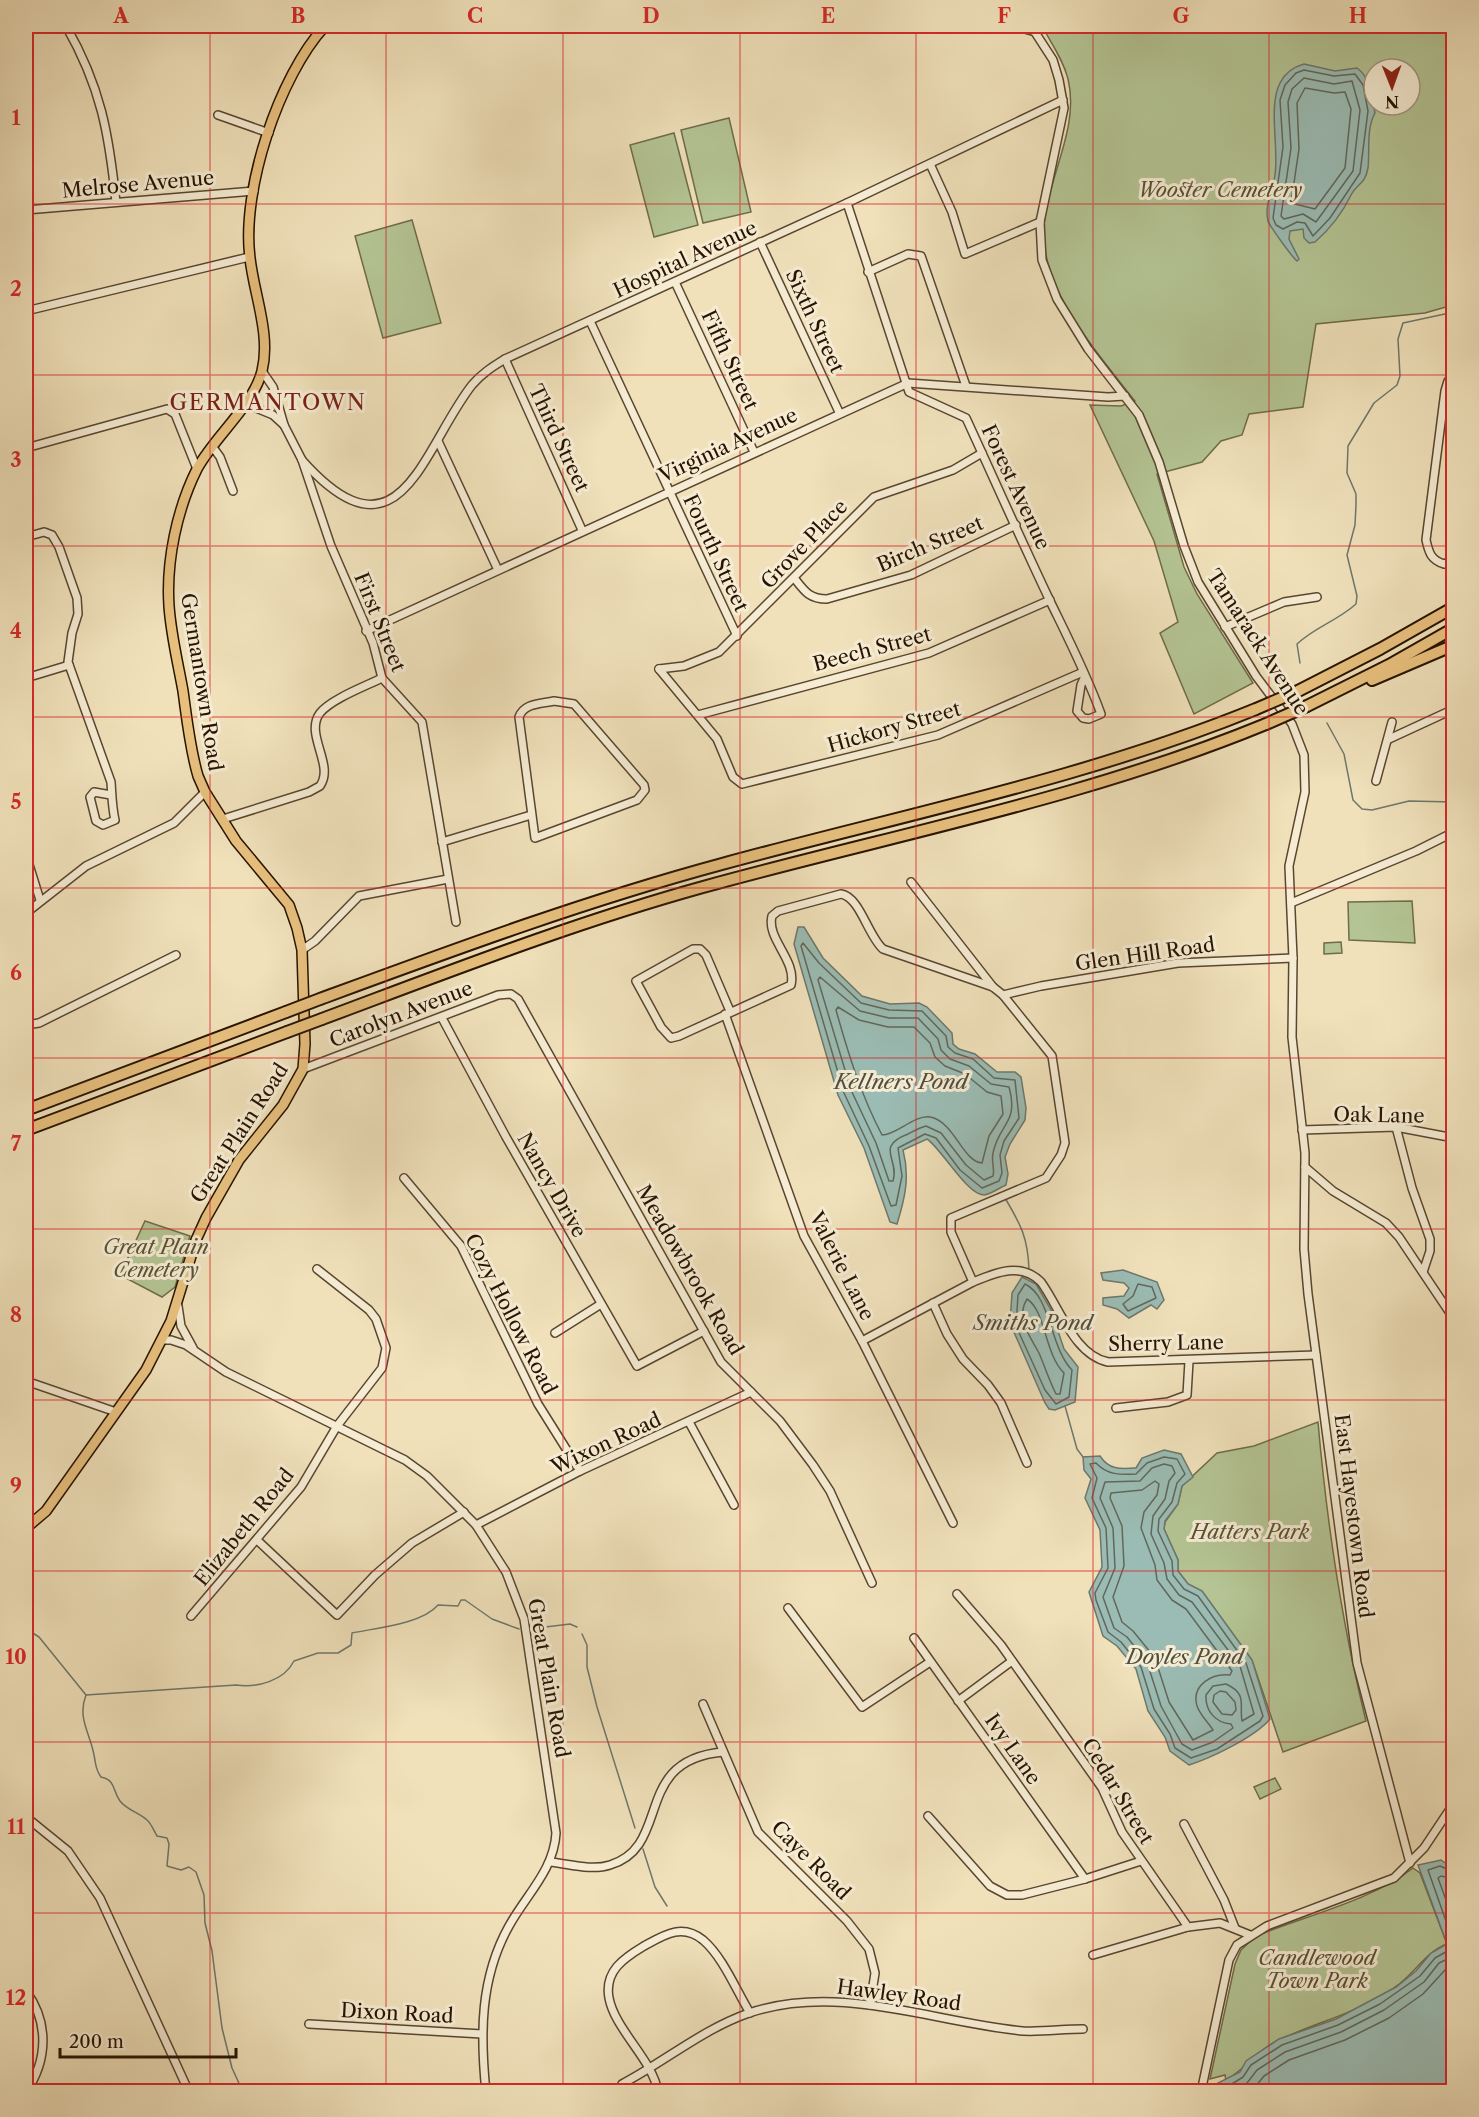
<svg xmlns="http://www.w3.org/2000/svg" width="1479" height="2117" viewBox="0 0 1479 2117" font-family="'Libre Caslon Text',serif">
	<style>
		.green { fill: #b4c494; stroke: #6e6c4a; stroke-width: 1.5; fill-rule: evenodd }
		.water { fill: #9bbcb4; stroke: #6d786c; stroke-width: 1.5 }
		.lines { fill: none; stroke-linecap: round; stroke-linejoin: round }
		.shore { stroke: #61685a; stroke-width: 1.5 }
		.stream { stroke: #6d786c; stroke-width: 1.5 }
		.minor-casing { stroke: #59462f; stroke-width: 10 }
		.major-casing { stroke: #271300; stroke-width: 12 }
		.highway-casing { stroke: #271300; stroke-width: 14 }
		.minor { stroke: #f5ecd3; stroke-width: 7 }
		.major { stroke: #e8c07e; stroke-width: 9 }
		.highway { stroke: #e8c07e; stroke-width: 10 }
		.highway-bridge-casing { stroke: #271300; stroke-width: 14; stroke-linecap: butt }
		.highway-bridge { stroke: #e8c07e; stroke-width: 10 }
		.grid { fill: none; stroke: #d62828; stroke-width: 1.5; stroke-opacity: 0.55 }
		.labels { text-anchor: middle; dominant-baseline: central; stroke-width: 6; stroke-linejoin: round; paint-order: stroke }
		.street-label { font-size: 20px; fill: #271300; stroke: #f5ecd3 }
		.park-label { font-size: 20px; font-style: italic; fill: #585134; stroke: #f5ecd3 }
		.water-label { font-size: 21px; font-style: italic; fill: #504e3f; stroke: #f5ecd3 }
		.quarter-label { font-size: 22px; letter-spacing: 1.5px; fill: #7a1f14; stroke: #f5ecd3 }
		.neatline { fill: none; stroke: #d62828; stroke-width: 2 }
		.grid-label { font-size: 20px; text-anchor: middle; font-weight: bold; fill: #d62828 }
	</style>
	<rect width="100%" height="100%" fill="#f0e1bb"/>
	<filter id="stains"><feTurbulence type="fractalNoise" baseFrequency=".00333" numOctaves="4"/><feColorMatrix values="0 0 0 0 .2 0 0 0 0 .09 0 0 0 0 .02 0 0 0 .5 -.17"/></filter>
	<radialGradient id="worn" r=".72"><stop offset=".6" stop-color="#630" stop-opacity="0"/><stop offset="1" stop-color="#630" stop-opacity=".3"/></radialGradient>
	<g class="green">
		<path d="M1042,26H1453V305L1425,313L1316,324L1303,407L1249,414L1242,435L1221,441L1202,462L1157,474L1184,567L1197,594L1253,683L1194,714L1160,633L1178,622L1154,541L1090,405L1121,406L1135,401C1102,359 1053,304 1045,249C1036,192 1082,136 1068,79C1063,59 1051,43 1042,26ZM1374,69H1410V105H1374Z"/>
		<polygon points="729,118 751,212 703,223 681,130"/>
		<polygon points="674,133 698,225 654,237 630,145"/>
		<polygon points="412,220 441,323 383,338 355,236"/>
		<polygon points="1412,901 1415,943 1349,940 1348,902"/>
		<polygon points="1341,942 1342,953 1324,954 1324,943"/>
		<polygon points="145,1221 190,1236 175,1287 162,1297 120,1275"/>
		<path d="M1318,1422C1327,1525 1341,1620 1366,1721L1283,1752L1252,1660L1202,1591L1188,1584L1178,1571V1560L1164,1529L1165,1522L1178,1504L1182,1486L1217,1453L1254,1446Z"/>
		<polygon points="1275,1778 1281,1789 1260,1799 1254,1787"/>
		<path d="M1413,1868L1420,1873L1447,1944C1425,1952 1414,1975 1394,1988C1358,2013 1320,2021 1281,2039C1258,2049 1246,2069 1226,2080L1225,2075L1210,2079L1235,1964L1241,1950L1256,1936C1305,1916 1373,1900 1413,1868Z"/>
	</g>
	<g class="water">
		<path d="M1304,64L1335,71L1357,68C1371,78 1372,97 1375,113C1366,129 1370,150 1368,168C1365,185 1357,183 1351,195C1343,212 1331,228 1315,242L1309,243L1304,238L1303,229L1290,231L1289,239L1299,259L1297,261C1292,257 1269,225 1268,221C1264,206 1273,190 1275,175C1279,148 1268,106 1280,83C1285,73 1293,67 1304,64Z"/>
		<path d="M798,927H804L823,958L862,996L890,1004L919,1003L927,1007L952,1033L953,1044L959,1049L975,1054L997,1072H1015L1021,1077L1026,1108L1025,1120L1010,1144L1005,1157L1008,1174L1006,1185C999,1188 991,1194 984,1195C967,1195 941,1148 927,1139L903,1150C910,1177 905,1198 897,1224L890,1222L864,1148L838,1095L794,944Z"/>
		<polygon points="1123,1270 1157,1282 1164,1300 1157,1309 1151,1305 1129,1318 1117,1309 1103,1305 1103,1298 1124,1296 1129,1288 1124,1283 1103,1280 1101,1273"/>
		<polygon points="1022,1277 1036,1284 1057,1320 1057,1328 1064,1349 1078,1367 1075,1402 1055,1410 1049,1409 1045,1403 1010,1323 1012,1293"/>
		<path d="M1164,1450L1181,1454L1193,1477L1182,1486L1178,1504L1165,1521L1164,1529L1178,1560V1571L1188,1584L1202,1591L1252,1660L1270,1719C1255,1737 1211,1758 1189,1765L1170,1751L1165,1737L1148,1711L1136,1669L1117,1646L1103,1636L1089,1592L1102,1567L1100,1530L1085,1498L1091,1479L1084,1470L1083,1457L1100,1456C1109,1470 1120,1469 1136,1468L1142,1458Z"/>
		<polygon points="1441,1860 1453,1868 1453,2091 1213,2091 1216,2084 1240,2072 1246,2061 1279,2039 1336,2019 1396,1987 1416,1971 1431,1953 1447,1944 1418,1865"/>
	</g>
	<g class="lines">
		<g class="shore">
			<polygon points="1304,70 1334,76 1355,74 1363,85 1368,111 1360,173 1330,218 1313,236 1305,223 1297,222 1283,229 1276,225 1273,218 1283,147 1280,100 1285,85 1296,73"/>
			<polygon points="1304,78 1334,84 1352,81 1360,110 1353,171 1316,222 1303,214 1284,219 1281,216 1291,148 1288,102 1292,89"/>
			<polygon points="1305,88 1334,93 1345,92 1351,109 1345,168 1315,209 1291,203 1299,149 1297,103"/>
			<polygon points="803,943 819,963 861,1003 889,1010 922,1011 946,1036 948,1047 955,1053 973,1059 994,1078 1015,1080 1019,1118 1004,1141 1000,1155 1002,1173 999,1181 982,1188 960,1170 936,1138 925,1134 898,1148 902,1176 896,1205 891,1206 869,1146 844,1093 801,946"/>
			<path d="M820,977L860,1011L889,1018H918L938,1039L941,1050L950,1059L969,1066L991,1084L1009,1087C1019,1124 999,1123 993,1153C991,1161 995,1169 993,1176L984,1180L966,1165L941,1133L926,1126C919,1128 914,1131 908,1134C874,1147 900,1159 893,1181H889L876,1143L851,1090L818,980Z"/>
			<path d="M838,1007L859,1020L888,1027H914L930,1043L935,1057L945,1066L965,1074L987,1092L1001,1096L1003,1114L989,1136L982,1163C963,1162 954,1121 930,1117C913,1115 897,1135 882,1135C861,1095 848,1053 836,1010Z"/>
			<path d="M1025,1284C1051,1296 1050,1348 1072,1370L1069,1397L1056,1404L1045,1390L1016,1326L1018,1295Z"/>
			<polygon points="1138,1284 1152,1287 1156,1298 1128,1311 1123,1304 1133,1296"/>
			<path d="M1027,1299C1046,1311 1044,1353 1064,1373L1060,1394H1056C1049,1380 1045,1367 1039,1353C1030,1336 1015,1318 1027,1299Z"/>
			<path d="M1164,1457L1177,1459L1185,1474L1177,1483L1172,1502L1159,1519L1158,1531L1172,1561L1173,1575L1184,1589L1198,1596L1246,1663L1263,1716L1260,1721L1217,1749L1191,1758L1175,1748L1170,1734L1154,1709L1141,1667L1121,1642L1108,1632L1096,1600L1095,1593L1108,1568L1106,1528L1092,1498L1097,1478L1090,1464L1096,1463C1107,1475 1120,1475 1136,1474L1147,1463Z"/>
			<path d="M1164,1464L1172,1466L1175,1473L1169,1481L1165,1499L1153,1516L1151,1534L1164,1563L1167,1579L1179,1595L1192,1602L1240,1666L1254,1714L1242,1721C1239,1705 1248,1694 1226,1684L1213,1686L1206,1695C1205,1711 1216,1723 1231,1724L1233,1728L1213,1742L1192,1750L1182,1744L1161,1706L1147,1662L1127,1637L1114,1628L1103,1597L1115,1568L1113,1528L1100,1498L1105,1482L1140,1481L1152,1468Z"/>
			<path d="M1155,1481L1159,1484L1157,1495L1144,1512L1141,1528L1155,1565L1157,1580L1172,1600L1186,1609L1232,1671L1230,1675C1212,1673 1191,1685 1197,1706C1200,1715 1208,1722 1213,1730L1193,1740L1169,1702L1155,1658L1133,1631L1122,1622L1113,1597L1124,1566L1122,1526L1110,1498L1111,1493L1142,1490Z"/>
			<polygon points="1220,1691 1226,1692 1235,1702 1236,1710 1232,1715 1222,1714 1213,1702 1214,1695"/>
			<polyline points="1454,1879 1441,1876 1438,1878 1454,1922"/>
			<polyline points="1219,2092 1243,2077 1251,2065 1282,2045 1338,2025 1380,2004 1420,1976 1435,1958 1451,1949 1453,1941 1428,1870 1440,1866 1454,1872"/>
			<polyline points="1232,2092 1247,2083 1257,2070 1285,2052 1341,2032 1384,2010 1424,1982 1439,1963 1454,1956"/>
			<polyline points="1251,2092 1264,2076 1289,2060 1345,2040 1389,2018 1423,1994 1445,1970 1454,1966"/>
		</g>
		<g class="stream">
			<path d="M1300,663L1297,644C1315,627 1337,621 1356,604L1357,596L1347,555L1355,525L1356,505V494L1347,473L1348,446L1374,403L1397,385L1400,376L1398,339L1403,323L1454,312"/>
			<polyline points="1327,723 1344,754 1353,800 1362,809 1372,810 1409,801 1454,802"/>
			<path d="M1005,1198C1021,1225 1028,1238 1029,1270"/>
			<polyline points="1065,1406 1077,1449 1083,1457"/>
			<path d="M26,1623L28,1630L39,1637L86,1695L236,1685C257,1688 284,1681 294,1661L318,1653H338L351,1645L352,1633C376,1628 422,1624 438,1605L458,1606L461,1600H465L492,1619L519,1629"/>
			<polyline points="529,1629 570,1624 577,1627"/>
			<polyline points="582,1634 587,1645 587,1667 597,1707 635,1828"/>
			<path d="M86,1695C77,1718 90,1733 94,1755C96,1764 95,1769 101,1777C116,1780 112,1790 120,1801C127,1810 138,1812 147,1820C151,1823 154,1831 157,1836L167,1838L169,1844L167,1866L181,1870L189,1867L196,1872L204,1895L205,1923L212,1951L222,2028L232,2068L243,2092"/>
			<polyline points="643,1849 655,1887 667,1906"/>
		</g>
		<g class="minor-casing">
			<g id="minor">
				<path d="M66,26C101,87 109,134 116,202"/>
				<polyline points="1014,26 1032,31"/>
				<polyline points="1031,26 1053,60 1059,80 1064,108 1040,222 1042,260 1057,299 1088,349 1139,415 1159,462 1184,546 1198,582 1256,676 1292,724 1304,755 1305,792 1289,866 1293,958 1292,1037 1305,1153 1304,1249 1308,1294 1357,1663 1410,1863"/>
				<polyline points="218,115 269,133"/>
				<polyline points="930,164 952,212 965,254 1040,222"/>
				<path d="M847,203L909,392L966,418C994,479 1021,540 1050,601C1068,638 1087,675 1101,714L1089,719L1083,718L1077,711L1081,685L1085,676"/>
				<polyline points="26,210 254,191"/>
				<polyline points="760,242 839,412"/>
				<polyline points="868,272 908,254 921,256 966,386"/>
				<polyline points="675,282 754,452"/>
				<polyline points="26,311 249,257"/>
				<polyline points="590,321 737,636"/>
				<polyline points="505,359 582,530"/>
				<polyline points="262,371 273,387 284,425 302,460 331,546 373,643 382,678 422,722 456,922"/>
				<path d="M1454,380L1448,381L1445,391L1426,540C1429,553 1431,560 1444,564L1454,560"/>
				<polyline points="244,403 273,415 284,425"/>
				<polyline points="438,441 498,570"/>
				<polyline points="212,446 220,457 233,491"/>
				<polyline points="26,448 167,409 175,414 197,469"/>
				<path d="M302,460C400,570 422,449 472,385C481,374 492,367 505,359L847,203L1063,100"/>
				<path d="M26,537L44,532L52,535L59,547L77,598L78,614L72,633L68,662L111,782C112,796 112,807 115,820L103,825L96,821L90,797L94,792L111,795"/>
				<path d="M795,579C805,592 810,599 827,599L911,575L1016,525"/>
				<polyline points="1225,627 1284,602 1317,597"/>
				<polyline points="366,631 908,383 1108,397 1125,396"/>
				<polyline points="659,669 717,739 733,777 742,784 938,735 1083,672"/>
				<polyline points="659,669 684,666 719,652 874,497 953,470 982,453"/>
				<polyline points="26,678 69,665"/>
				<path d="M554,701L574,704L644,785L645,790L637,800L535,838L519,717C524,703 540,704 554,701Z"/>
				<polyline points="698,715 929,653 1050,600"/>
				<polyline points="1389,739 1454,709"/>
				<polyline points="1376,781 1392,722"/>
				<path d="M223,819L309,792L320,786C335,765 304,734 320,713C331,699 366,686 382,678"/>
				<polyline points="442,842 531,815"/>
				<polyline points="26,855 40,900"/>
				<polyline points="911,882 993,987"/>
				<polyline points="1291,903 1416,851 1454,832"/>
				<polyline points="26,913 86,866 174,823 205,792"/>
				<polyline points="302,950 315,941 359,896 448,879"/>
				<polyline points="1003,995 1041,986 1178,963 1293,958"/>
				<path d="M730,1011L706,955L700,949H693L636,981L661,1027L671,1038L679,1036L791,985C797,960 766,939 772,916L778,911L841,894C860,897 868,936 883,949L993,987L1003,995L1052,1056L1065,1143L1061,1155L1046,1178L951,1218V1232L973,1282"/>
				<polyline points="725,1014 804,1236 862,1341 953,1523"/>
				<polyline points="442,1018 506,1137 637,1366 704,1331"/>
				<polyline points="26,1025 39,1023 176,955"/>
				<polyline points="303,1069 498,995 511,994 518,999 721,1362 780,1421 813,1465 830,1491 872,1583"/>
				<polyline points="1396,1127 1412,1188 1430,1239 1430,1251 1423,1272"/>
				<polyline points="1302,1130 1396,1127 1454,1138"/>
				<polyline points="1305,1167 1333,1191 1386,1223 1399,1237 1454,1319"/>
				<polyline points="404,1178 461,1246 538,1404 580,1471"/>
				<polyline points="933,1303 947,1334 963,1359 988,1385 1001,1403 1027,1463"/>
				<polyline points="178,1306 181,1326 193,1348"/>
				<polyline points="555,1333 601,1304"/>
				<path d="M163,1340H171L186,1345L226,1372L405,1460L427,1476L476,1525L506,1572L524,1619L556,1833C554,1870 526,1895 509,1926C480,1978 480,2034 486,2092"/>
				<path d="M862,1341L973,1282C997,1272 1021,1262 1041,1282C1060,1308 1074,1355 1108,1362L1316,1355"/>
				<polyline points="26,1381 116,1412"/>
				<polyline points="1116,1408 1168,1402 1187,1395 1189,1361"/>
				<polyline points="689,1422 734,1505"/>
				<polyline points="476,1525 580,1471 751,1392"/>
				<polyline points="1454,1530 1454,1537"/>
				<polyline points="257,1540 337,1615 375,1575 412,1543 464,1512"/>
				<polyline points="957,1594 1001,1645 1102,1788 1122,1832 1188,1927 1220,1923 1250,1935"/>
				<polyline points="788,1608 862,1707 930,1662"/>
				<polyline points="191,1616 301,1487 337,1426 382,1368 386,1348 376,1319 369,1310 317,1269"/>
				<polyline points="914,1638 1085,1879"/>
				<polyline points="958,1701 1012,1661"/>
				<polyline points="703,1704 758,1832 847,1921 869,1949 875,1973 870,2005"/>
				<polyline points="928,1816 990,1886 1007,1895 1022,1895 1085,1879 1141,1861"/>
				<polyline points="26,1817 68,1851 100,1898 189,2092"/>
				<polyline points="1184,1824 1224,1900 1235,1928"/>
				<path d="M550,1862C569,1864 592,1871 610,1865C673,1846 631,1760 723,1752"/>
				<polyline points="1093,1955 1188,1927"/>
				<path d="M26,1991C49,2022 48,2060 26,2092"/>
				<polyline points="309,2024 482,2034"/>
				<path d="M622,2084C664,2062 703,2029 749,2013C840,1983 932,2022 1023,2031C1043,2032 1063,2029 1083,2029"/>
				<path d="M658,2092C653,2060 615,2030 609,1998C604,1971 624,1958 644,1946C664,1935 682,1923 703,1940C723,1957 736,1990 750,2013"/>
				<polyline points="1201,2092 1229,1960 1237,1945 1267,1926 1394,1878 1424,1848 1454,1803"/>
			</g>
		</g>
		<g class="major-casing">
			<g id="major">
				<path d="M26,1528L46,1511L146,1370L171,1321L196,1240L206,1218L239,1160L283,1105L303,1069L305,1044L302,950L297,928L289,905L236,841L205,792L198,776C190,749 187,720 183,691C178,663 171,635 169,606C166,561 177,509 197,469C214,437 253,406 262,371C271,334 254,295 250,258C241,190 279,76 325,26"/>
				<polyline points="26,1744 28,1767 26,1773"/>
			</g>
		</g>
		<g class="highway-casing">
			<g id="highway">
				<polyline points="1372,680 1454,645"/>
				<polyline points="1298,691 1380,649 1454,607"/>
				<polyline points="1307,706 1389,665 1454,628"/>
				<path d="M320,999C453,950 585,901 722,864C901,815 1084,779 1256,709"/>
				<path d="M322,1019C448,972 573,923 703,887C891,835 1084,799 1266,724"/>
				<polyline points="26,1110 286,1012"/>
				<polyline points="26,1130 287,1032"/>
			</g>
		</g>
		<use href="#minor" class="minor"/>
		<use href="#major" class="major"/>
		<use href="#highway" class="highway"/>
		<g class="highway-bridge-casing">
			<g id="highway-bridge">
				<polyline points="1256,709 1298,691"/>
				<polyline points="1266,724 1307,706"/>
				<polyline points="286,1012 320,999"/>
				<polyline points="287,1032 322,1019"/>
			</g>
		</g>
		<use href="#highway-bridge" class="highway-bridge"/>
	</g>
	<path class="grid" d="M210,26V2092M386,26V2092M563,26V2092M740,26V2092M916,26V2092M1093,26V2092M1269,26V2092M26,204H1454M26,375H1454M26,546H1454M26,717H1454M26,888H1454M26,1058H1454M26,1229H1454M26,1400H1454M26,1571H1454M26,1742H1454M26,1913H1454"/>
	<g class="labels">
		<g class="street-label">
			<text transform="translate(138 184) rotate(-5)">Melrose Avenue</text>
			<text transform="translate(685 259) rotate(-25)">Hospital Avenue</text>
			<text transform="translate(815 321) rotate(65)">Sixth Street</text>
			<text transform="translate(730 360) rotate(65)">Fifth Street</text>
			<text transform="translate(559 438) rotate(65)">Third Street</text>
			<text transform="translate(728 445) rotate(-25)">Virginia Avenue</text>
			<text transform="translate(1016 487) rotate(65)">Forest Avenue</text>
			<text transform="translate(804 544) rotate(-46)">Grove Place</text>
			<text transform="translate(930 544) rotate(-23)">Birch Street</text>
			<text transform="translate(716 553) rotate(65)">Fourth Street</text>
			<text transform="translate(380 622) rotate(68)">First Street</text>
			<text transform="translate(1258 642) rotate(57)">Tamarack Avenue</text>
			<text transform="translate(872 649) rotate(-15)">Beech Street</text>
			<text transform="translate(202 682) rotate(81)">Germantown Road</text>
			<text transform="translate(894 727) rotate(-16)">Hickory Street</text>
			<text transform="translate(1145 954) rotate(-8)">Glen Hill Road</text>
			<text transform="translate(401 1014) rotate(-21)">Carolyn Avenue</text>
			<text transform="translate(1379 1115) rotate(1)">Oak Lane</text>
			<text transform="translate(239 1133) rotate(-57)">Great Plain Road</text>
			<text transform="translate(552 1185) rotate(60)">Nancy Drive</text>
			<text transform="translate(842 1266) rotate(63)">Valerie Lane</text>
			<text transform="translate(690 1270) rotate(60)">Meadowbrook Road</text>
			<text transform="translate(511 1314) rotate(63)">Cozy Hollow Road</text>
			<text transform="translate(1166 1343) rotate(-1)">Sherry Lane</text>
			<text transform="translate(606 1443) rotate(-25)">Wixon Road</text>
			<text transform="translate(1354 1516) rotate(83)">East Hayestown Road</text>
			<text transform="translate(244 1527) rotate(-51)">Elizabeth Road</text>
			<text transform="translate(549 1678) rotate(80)">Great Plain Road</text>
			<text transform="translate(1013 1749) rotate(55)">Ivy Lane</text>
			<text transform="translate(1118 1791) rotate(59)">Cedar Street</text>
			<text transform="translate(811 1860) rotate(45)">Caye Road</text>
			<text transform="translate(899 1995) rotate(8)">Hawley Road</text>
			<text transform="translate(397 2013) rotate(3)">Dixon Road</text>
		</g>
		<g class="park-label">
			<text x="1220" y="190">Wooster Cemetery</text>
			<text x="156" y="1247">Great Plain<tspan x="156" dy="23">Cemetery</tspan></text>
			<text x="1250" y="1532">Hatters Park</text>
			<text x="1317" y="1958">Candlewood<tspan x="1317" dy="23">Town Park</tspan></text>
		</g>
		<g class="water-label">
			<text x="901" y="1081">Kellners Pond</text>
			<text x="1033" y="1322">Smiths Pond</text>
			<text x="1185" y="1656">Doyles Pond</text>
		</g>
		<g class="quarter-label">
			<text x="268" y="402">GERMANTOWN</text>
		</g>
	</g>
	<rect width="1479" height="2117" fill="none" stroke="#f0e1bb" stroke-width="66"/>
	<g transform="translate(1392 87) rotate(179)"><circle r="28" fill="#f5ecd3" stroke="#a3957f" stroke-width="1.5"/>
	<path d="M0-4.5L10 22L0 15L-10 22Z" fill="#8f2418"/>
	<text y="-9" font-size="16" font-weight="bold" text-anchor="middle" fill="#271300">N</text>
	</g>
	<path d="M60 2048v9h176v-9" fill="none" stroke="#271300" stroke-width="3"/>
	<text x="69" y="2048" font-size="18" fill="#271300" stroke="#f5ecd3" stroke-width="4.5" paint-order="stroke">200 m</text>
	<rect x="33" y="33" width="1413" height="2051" class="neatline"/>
	<g class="grid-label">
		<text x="121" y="23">A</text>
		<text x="298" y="23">B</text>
		<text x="475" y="23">C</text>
		<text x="651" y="23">D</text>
		<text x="828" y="23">E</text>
		<text x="1004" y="23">F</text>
		<text x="1181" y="23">G</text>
		<text x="1358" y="23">H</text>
		<text x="16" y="125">1</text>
		<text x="16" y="296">2</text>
		<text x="16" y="467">3</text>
		<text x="16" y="638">4</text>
		<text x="16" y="809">5</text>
		<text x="16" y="980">6</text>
		<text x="16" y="1151">7</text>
		<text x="16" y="1322">8</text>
		<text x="16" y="1493">9</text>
		<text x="16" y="1664">10</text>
		<text x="16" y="1834">11</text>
		<text x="16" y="2005">12</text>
	</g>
	<rect width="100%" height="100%" filter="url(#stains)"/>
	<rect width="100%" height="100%" fill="url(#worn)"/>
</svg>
